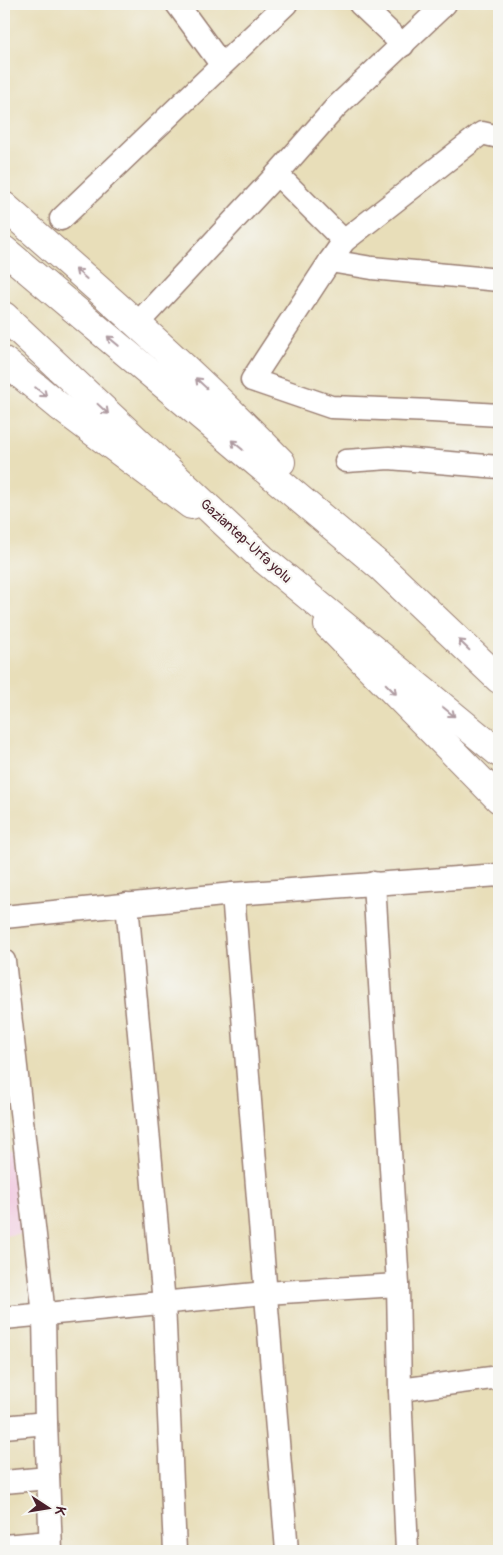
<svg xmlns="http://www.w3.org/2000/svg" width="503" height="1555" viewBox="0 0 503 1555" font-family="Pangolin,sans-serif">
	<style>
		.built { fill: #f2cfe2 }
		.lines { fill: none; stroke-linecap: round; stroke-linejoin: round }
		.minor-tunnel { stroke: #c8b89d; stroke-width: 22; stroke-dasharray: 22 11; stroke-linecap: butt }
		.minor-casing { stroke: #997e72; stroke-width: 25 }
		.major-casing { stroke: #997e72; stroke-width: 30 }
		.highway-casing { stroke: #997e72; stroke-width: 30 }
		.minor { stroke: #fff; stroke-width: 22 }
		.major { stroke: #fff; stroke-width: 28 }
		.highway { stroke: #fff; stroke-width: 28 }
		.oneway { stroke: #ae9aa0 }
		.labels { text-anchor: middle; dominant-baseline: central; stroke-width: 4.5; stroke-linejoin: round; paint-order: stroke }
		.street-label { font-size: 14px; fill: #4a1f2b; stroke: #f6f6f2 }
	</style>
	<rect width="100%" height="100%" fill="#f6f6f2"/>
	<filter id="ink" filterUnits="userSpaceOnUse"><feTurbulence type="fractalNoise" baseFrequency=".02" numOctaves="2"/><feDisplacementMap in="SourceGraphic" scale="10" xChannelSelector="R" yChannelSelector="G"/><feConvolveMatrix kernelMatrix="1 2 1 2 8 2 1 2 1" color-interpolation-filters="sRGB"/></filter>
	<filter id="wash" filterUnits="userSpaceOnUse"><feTurbulence type="fractalNoise" baseFrequency=".0096" numOctaves="4" result="noise"/><feDisplacementMap in="SourceGraphic" scale="20" xChannelSelector="R" yChannelSelector="G"/><feGaussianBlur stdDeviation="1.12" result="paint"/><feColorMatrix in="noise" values="0 0 0 0 0 0 0 0 0 0 0 0 0 0 0 0 0 1.4 0 .05"/><feComposite in="paint" operator="in"/></filter>
	<g filter="url(#wash)">
		<rect width="100%" height="100%" fill="#e8deb9"/>
		<polygon class="built" points="4,1150 22,1154 30,1232 4,1236"/>
	</g>
	<g filter="url(#ink)">
		<g class="lines">
			<polyline class="minor-tunnel" points="4,266 61,219"/>
			<g class="minor-casing">
				<g id="minor">
					<polyline points="177,4 221,64"/>
					<polyline points="360,4 403,45"/>
					<polyline points="499,137 482,133 344,241 330,261 252,380 331,407 432,411 499,415"/>
					<polyline points="277,174 344,241"/>
					<polyline points="61,219 286,4"/>
					<polyline points="330,261 372,268 499,280"/>
					<polyline points="137,324 277,174 336,107 445,4"/>
					<polyline points="346,461 389,458 499,467"/>
					<polyline points="374,883 398,1285 400,1390 407,1551"/>
					<polyline points="233,894 287,1551"/>
					<polyline points="127,904 164,1303 175,1551"/>
					<polyline points="4,917 233,894 499,875"/>
					<polyline points="4,961 44,1315 46,1423 51,1551"/>
					<polyline points="4,1318 265,1293 398,1285"/>
					<polyline points="400,1390 499,1377"/>
					<polyline points="4,1427 46,1423"/>
					<polyline points="4,1482 48,1478"/>
					<polyline points="4,1546 50,1542"/>
				</g>
			</g>
			<g class="major-casing">
				<g id="major">
					<polyline points="4,361 59,406 191,505"/>
					<polyline points="328,625 499,799"/>
				</g>
			</g>
			<g class="highway-casing">
				<g id="highway">
					<path d="M4,206C98,289 193,371 281,462"/>
					<polyline points="4,250 382,568 499,679"/>
					<polyline points="4,316 262,558 499,753"/>
				</g>
			</g>
			<use href="#minor" class="minor"/>
			<use href="#major" class="major"/>
			<use href="#highway" class="highway"/>
		</g>
		<defs><path id="oneway-shaft" d="M-6 0H5M1.5-3L5.5 0L1.5 3" fill="none" stroke-width="1.6" stroke-linecap="round" stroke-linejoin="round" transform="scale(1.25)"/></defs>
		<g class="oneway">
			<use href="#oneway-shaft" transform="translate(81 274) rotate(-139)"/>
			<use href="#oneway-shaft" transform="translate(113 341) rotate(-140)"/>
			<use href="#oneway-shaft" transform="translate(201 383) rotate(-137)"/>
			<use href="#oneway-shaft" transform="translate(41 392) rotate(39)"/>
			<use href="#oneway-shaft" transform="translate(103 409) rotate(43)"/>
			<use href="#oneway-shaft" transform="translate(237 445) rotate(-140)"/>
			<use href="#oneway-shaft" transform="translate(464 645) rotate(-136)"/>
			<use href="#oneway-shaft" transform="translate(391 689) rotate(45)"/>
			<use href="#oneway-shaft" transform="translate(449 712) rotate(39)"/>
		</g>
	</g>
	<g class="labels">
		<g class="street-label">
			<text transform="translate(246 541) rotate(42)">Gaziantep-Urfa yolu</text>
		</g>
	</g>
	<rect width="503" height="1555" fill="none" stroke="#f6f6f2" stroke-width="20"/>
	<g transform="translate(48 1508) rotate(102)" stroke="#f6f6f2" stroke-width="4" paint-order="stroke">
	<path d="M0-4L9 19L0 12L-9 19Z" fill="#4a1f2b"/>
	<text y="-8" font-size="14" font-weight="bold" text-anchor="middle" fill="#4a1f2b">K</text>
	</g>
</svg>
